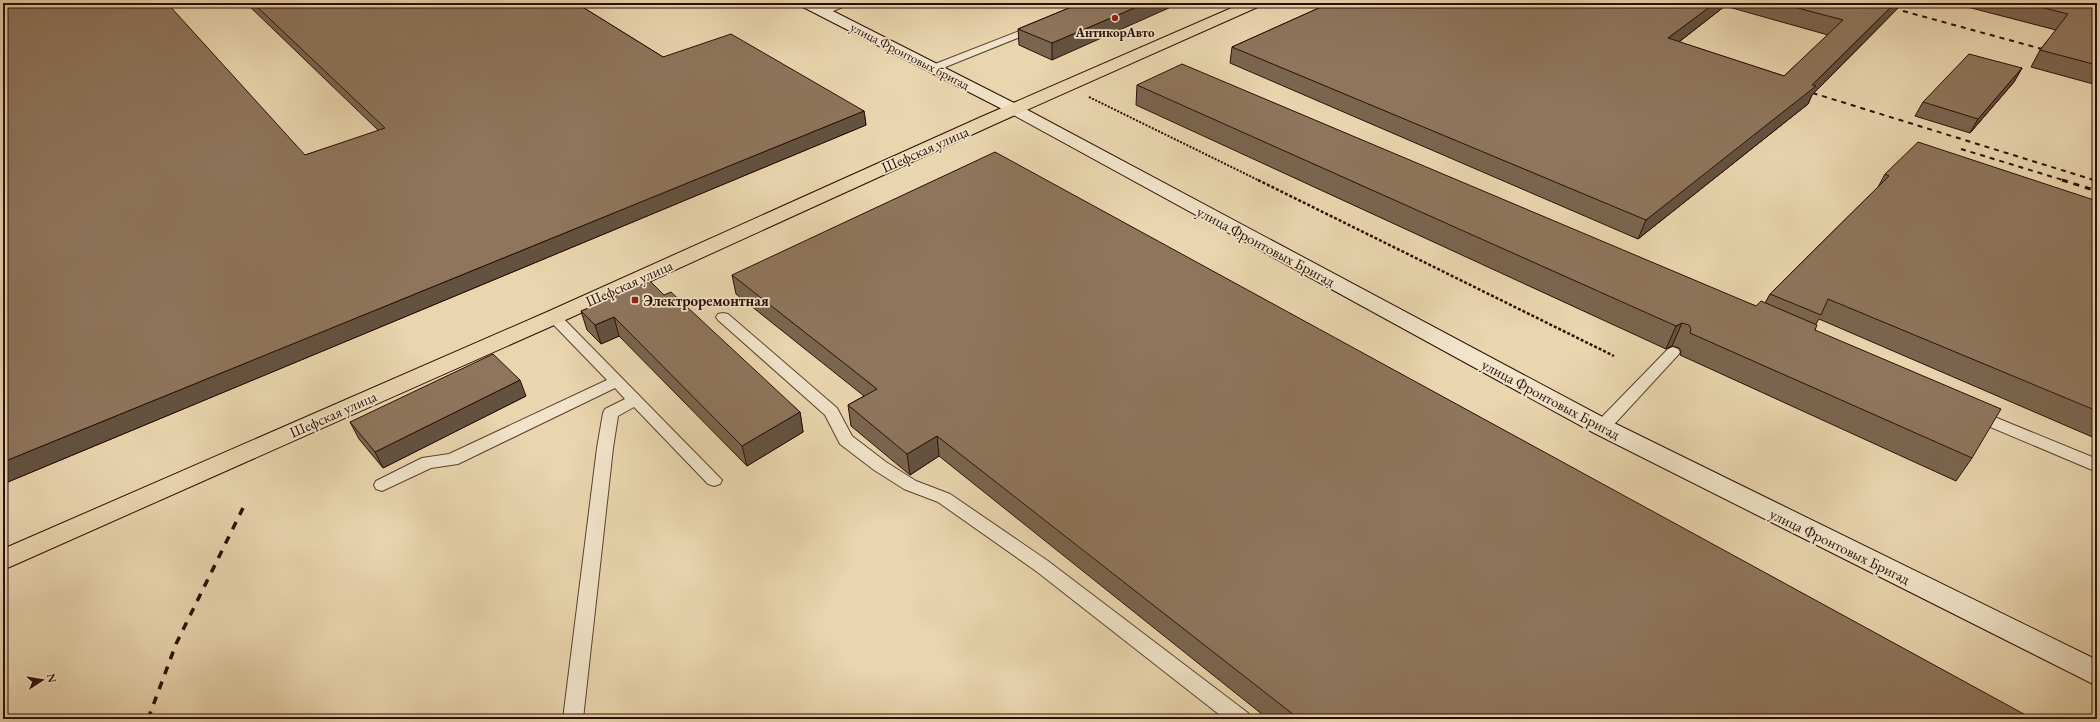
<svg xmlns="http://www.w3.org/2000/svg" width="2100" height="722" viewBox="0 0 2100 722" font-family="'EB Garamond',serif">
	<style>
		.lines { fill: none; stroke-linecap: round; stroke-linejoin: round }
		.service-casing { stroke: #5b402e; stroke-width: 2 }
		.secondary-casing { stroke: #2c0e03; stroke-width: 2 }
		.primary-casing { stroke: #2c0e03; stroke-width: 2 }
		.path-far1 { stroke: #2c0e03; stroke-width: 2; stroke-dasharray: 2 1.5; stroke-linecap: butt }
		.path { stroke: #2c0e03; stroke-width: 2.5; stroke-dasharray: 3 2; stroke-linecap: butt }
		.service { fill: #f1e4ca; fill-rule: evenodd }
		.secondary { fill: #f1e4ca; fill-rule: evenodd }
		.primary { fill: #e9d5ae; fill-rule: evenodd }
		.rail-far2 { stroke: #2c0e03; stroke-width: 2; stroke-dasharray: 5 5; stroke-linecap: butt }
		.rail-far1 { stroke: #2c0e03; stroke-width: 3; stroke-dasharray: 6 6; stroke-linecap: butt }
		.rail { stroke: #2c0e03; stroke-width: 3.5; stroke-dasharray: 8 8; stroke-linecap: butt }
		.wall { fill: #7a654f; stroke: #2c0e03; fill-rule: evenodd }
		.shaded-wall { fill: #635240; stroke: #2c0e03 }
		.building { fill: #8e755c; stroke: #2c0e03 }
		.poi-dot { fill: #8f2418; stroke: #f1e4ca; stroke-width: 1.5 }
		.labels { text-anchor: middle; dominant-baseline: central; stroke-width: 3.5; stroke-linejoin: round; paint-order: stroke }
		.far-poi-label { font-size: 13px; font-weight: bold; fill: #2c0e03; stroke: #f1e4ca }
		.far-street-label { font-size: 13px; fill: #2c0e03; stroke: #f1e4ca }
		.street-label { font-size: 15px; fill: #2c0e03; stroke: #f1e4ca }
		.poi-label { font-size: 15px; font-weight: bold; fill: #2c0e03; stroke: #f1e4ca; text-anchor: start }
	</style>
	<rect width="100%" height="100%" fill="#e9d5ae"/>
	<filter id="stains"><feTurbulence type="fractalNoise" baseFrequency=".005" numOctaves="4"/><feColorMatrix values="0 0 0 0 .2 0 0 0 0 .09 0 0 0 0 .02 0 0 0 .5 -.17"/></filter>
	<radialGradient id="worn" r=".72"><stop offset=".6" stop-color="#630" stop-opacity="0"/><stop offset="1" stop-color="#630" stop-opacity=".3"/></radialGradient>
	<g class="lines">
		<g class="service-casing">
			<g id="service">
				<polygon points="838,3 852,3 826,14 823,15 818,12"/>
				<polygon points="1037,24 1042,27 1040,29 938,70 930,70 929,68 930,66"/>
				<polygon points="554,313 559,314 722,480 720,484 714,486 708,484 634,407 618,416 613,448 583,719 563,719 597,448 603,413 605,409 625,399 615,388 458,464 431,468 382,491 376,489 374,485 376,481 422,458 449,454 607,380 549,320 547,317 549,314"/>
				<polygon points="723,313 728,314 837,408 852,436 886,462 916,481 950,494 1048,561 1248,713 1251,719 1225,719 1036,571 938,502 904,489 874,470 840,444 825,415 718,320 716,317 718,314"/>
				<polygon points="1673,347 1678,349 1680,352 1678,355 1608,431 1602,433 1596,431 1594,427 1596,423 1668,349"/>
				<polygon points="1975,409 2097,459 2097,472 1969,418 1967,414 1969,410"/>
			</g>
		</g>
		<g class="secondary-casing">
			<polygon id="secondary" points="799,3 817,3 1020,106 1610,421 2097,660 2097,686 1594,433 1008,112 801,6"/>
		</g>
		<g class="primary-casing">
			<polygon id="primary" points="1243,3 1262,3 1260,6 993,125 561,322 3,570 3,549 547,312 981,117"/>
		</g>
		<polyline class="path-far1" points="1089,97 1260,181"/>
		<polyline class="path" points="1258,180 1614,356"/>
		<use href="#service" class="service"/>
		<use href="#secondary" class="secondary"/>
		<use href="#primary" class="primary"/>
		<g class="rail-far2">
			<polyline points="1903,11 2053,52"/>
			<polyline points="1803,90 2097,181"/>
			<polyline points="1961,149 2066,181"/>
		</g>
		<g class="rail-far1">
			<polyline points="2062,180 2097,191"/>
			<polyline points="2095,180 2097,181"/>
		</g>
		<polyline class="rail" points="148,719 176,644 243,508"/>
	</g>
	<g class="wall">
		<polygon points="3,3 305,155 379,131 246,3 576,3 663,57 864,111 866,125 3,484"/>
		<polygon points="1081,3 1052,60 1019,45 1018,29"/>
		<path d="M1330,3H1903L1812,95L1808,104L1638,239L1230,63L1232,47ZM1725,6L1828,35L1784,76L1679,42Z"/>
		<polygon points="1952,3 2097,3 2097,85 2031,67 2040,50 2056,30"/>
		<polygon points="2022,68 2014,82 1970,133 1915,116 1923,102"/>
		<polygon points="1137,85 1756,306 1765,303 1770,294 1878,187 1885,174 2097,201 2097,439 1819,319 1816,324 1815,330 1972,458 1956,481 1680,355 1681,351 1679,348 1672,346 1666,349 1136,105"/>
		<polygon points="732,275 2033,719 1268,719 939,456 910,475 851,426 848,405 864,396 736,294"/>
		<polygon points="664,295 800,412 803,432 747,466 619,336 601,344 587,330 581,311"/>
		<polygon points="526,396 383,468 359,439 350,422"/>
	</g>
	<g class="shaded-wall">
		<polygon points="3,3 35,3 3,10"/>
		<polygon points="1146,3 1180,3 1052,60 1052,43"/>
		<polygon points="1715,3 1726,3 1725,6 1662,55 1668,38"/>
		<polygon points="1895,3 1903,3 1812,95 1808,104 1638,239 1646,220 1812,85"/>
		<polygon points="2022,68 2014,82 1970,133 1978,119"/>
		<polygon points="864,111 866,125 3,484 3,462"/>
		<polygon points="614,317 619,336 601,344 595,325"/>
		<polygon points="1682,323 1672,346 1666,349 1676,326"/>
		<polygon points="520,380 526,396 383,468 375,452"/>
		<polygon points="800,412 803,432 747,466 742,446"/>
		<polygon points="937,436 939,456 910,475 907,454"/>
	</g>
	<g class="building">
		<polygon points="11,3 167,3 305,155 385,128 253,3 576,3 663,57 731,34 864,111 3,462 3,5"/>
		<polygon points="1081,3 1146,3 1052,43 1018,29"/>
		<polygon points="1330,3 1715,3 1668,38 1784,76 1843,20 1779,3 1895,3 1812,85 1816,86 1646,220 1232,47"/>
		<polygon points="2024,3 2097,3 2097,65 2040,50 2068,14"/>
		<polygon points="1969,54 2022,68 1978,119 1923,102"/>
		<polygon points="1182,64 1756,306 1761,301 1817,325 1815,330 2001,409 1972,458 1690,333 1691,329 1689,325 1682,323 1676,326 1137,85"/>
		<polygon points="1918,142 2097,201 2097,411 1828,299 1821,315 1770,294 1889,176 1885,174"/>
		<polygon points="995,152 2033,719 1299,719 937,436 907,454 848,405 877,389 732,275"/>
		<polygon points="650,281 664,295 671,292 800,412 742,446 614,317 595,325 581,311"/>
		<polygon points="493,354 520,380 375,452 350,422"/>
		<polygon points="848,715 848,719 825,719"/>
	</g>
	<g class="poi-dot">
		<circle cx="1115" cy="18" r="4"/>
		<rect x="631" y="296" width="8" height="8" rx="2"/>
	</g>
	<g class="labels">
		<g class="far-poi-label">
			<text x="1115" y="32">АнтикорАвто</text>
		</g>
		<g class="far-street-label">
			<text transform="translate(910 56) rotate(27)">улица Фронтовых бригад</text>
		</g>
		<g class="street-label">
			<text transform="translate(925 149) rotate(-24)">Шефская улица</text>
			<text transform="translate(1266 246) rotate(28)">улица Фронтовых Бригад</text>
			<text transform="translate(629 283) rotate(-24)">Шефская улица</text>
			<text transform="translate(1551 399) rotate(28)">улица Фронтовых Бригад</text>
			<text transform="translate(333 414) rotate(-24)">Шефская улица</text>
			<text transform="translate(1840 546) rotate(26)">улица Фронтовых Бригад</text>
		</g>
		<g class="poi-label">
			<text x="643" y="300">Электроремонтная</text>
		</g>
	</g>
	<rect width="2100" height="722" fill="none" stroke="#e9d5ae" stroke-width="16"/>
	<rect x="4" y="4" width="2092" height="714" fill="none" stroke="#2c0e03" stroke-width="2"/>
	<rect x="8" y="8" width="2084" height="706" fill="none" stroke="#2c0e03"/>
	<g transform="translate(42 680) rotate(78)" stroke="#f1e4ca" stroke-width="3" paint-order="stroke">
	<path d="M0-3L7 15L0 10L-7 15Z" fill="#2c0e03"/>
	<text y="-6" font-size="11" font-weight="bold" text-anchor="middle" fill="#2c0e03">N</text>
	</g>
	<rect width="100%" height="100%" filter="url(#stains)"/>
	<rect width="100%" height="100%" fill="url(#worn)"/>
</svg>
